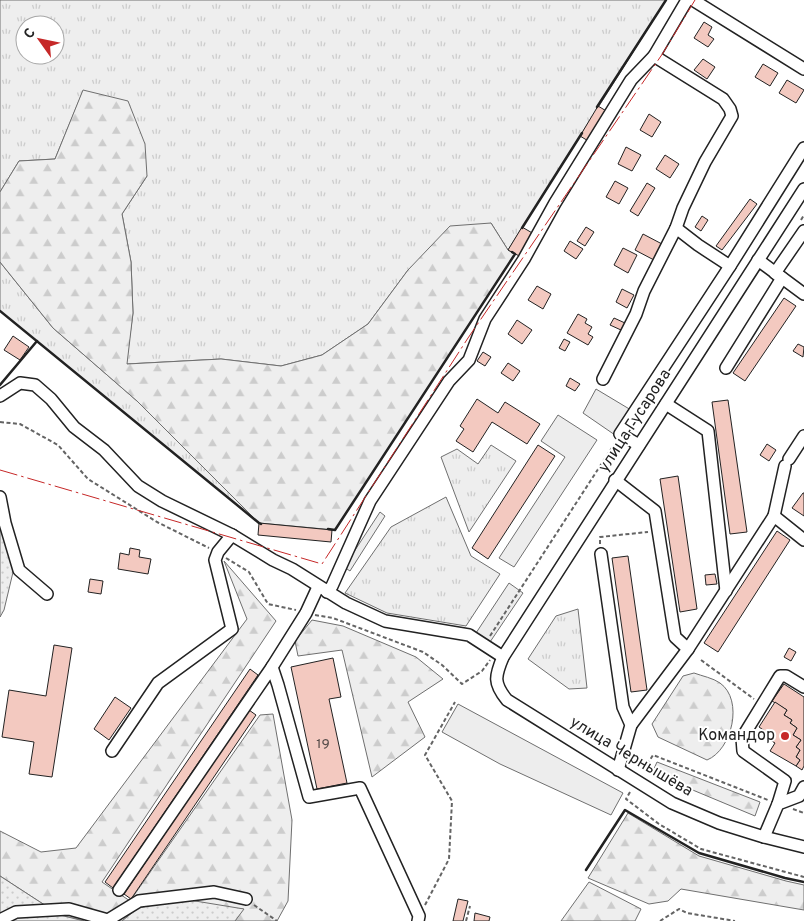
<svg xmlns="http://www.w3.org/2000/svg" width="804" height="921" viewBox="0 0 804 921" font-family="Overpass,sans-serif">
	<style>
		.grass { fill: url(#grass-tufts); stroke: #6f6f6f; fill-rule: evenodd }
		.forest { fill: url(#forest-firs); stroke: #6f6f6f }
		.garden { fill: url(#garden-dots); stroke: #6f6f6f }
		.parking { fill: #ededed; stroke: #6f6f6f }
		.building { fill: #f3c9c0; stroke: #222 }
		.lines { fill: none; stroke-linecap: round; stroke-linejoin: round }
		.minor-casing { stroke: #222; stroke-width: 14 }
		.path { stroke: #646464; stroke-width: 2; stroke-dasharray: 4 2.5; stroke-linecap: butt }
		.minor { stroke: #fff; stroke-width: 11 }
		.wall { stroke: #222; stroke-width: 2.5 }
		.power { stroke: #c62828; stroke-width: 1; stroke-dasharray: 18 4 2.5 4; stroke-linecap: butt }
		.poi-dot { fill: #c62828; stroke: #fff; stroke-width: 2 }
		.labels { text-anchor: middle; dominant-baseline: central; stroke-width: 4; stroke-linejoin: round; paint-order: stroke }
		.number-label { font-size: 14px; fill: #564c4a }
		.street-label { font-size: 16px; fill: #222; stroke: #fff }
		.poi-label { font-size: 16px; fill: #222; stroke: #fff; text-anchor: end }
	</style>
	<defs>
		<pattern id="grass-tufts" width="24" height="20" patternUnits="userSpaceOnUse" patternTransform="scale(1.25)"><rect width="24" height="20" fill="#eee"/><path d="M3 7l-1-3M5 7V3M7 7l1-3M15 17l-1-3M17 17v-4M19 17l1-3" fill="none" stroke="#ccc"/></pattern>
		<pattern id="forest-firs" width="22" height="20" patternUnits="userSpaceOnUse" patternTransform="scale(1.25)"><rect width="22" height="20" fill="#eee"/><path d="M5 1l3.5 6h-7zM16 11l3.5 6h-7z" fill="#ccc"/></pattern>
		<pattern id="garden-dots" width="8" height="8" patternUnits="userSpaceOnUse" patternTransform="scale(1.25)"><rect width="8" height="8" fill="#eee"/><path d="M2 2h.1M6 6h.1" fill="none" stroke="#ccc" stroke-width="1.8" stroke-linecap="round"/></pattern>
	</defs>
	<rect width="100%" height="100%" fill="#fff"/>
	<g class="grass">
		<path d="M0,0H666L508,250L491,223L408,270L368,324L322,355L281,366L221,359L126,364L133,313L131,262L122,214L147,176L83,91L55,159L19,161L0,192ZM25,25H55V55H25Z"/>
		<polygon points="0,262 53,328 137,401 259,523 0,311"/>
		<polygon points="491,445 516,461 469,532 441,457 457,449 478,464"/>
		<polygon points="446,497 471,556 500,574 466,626 387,613 345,593 391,527"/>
		<polygon points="578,609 587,688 569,689 528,659 556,616"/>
	</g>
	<g class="forest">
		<polygon points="83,90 128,101 145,144 147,176 122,214 131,262 133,313 127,364 221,359 281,366 322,355 368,324 408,270 450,226 491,223 508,250 515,254 335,530 259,523 137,401 53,328 0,262 0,192 19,161 55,159"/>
		<polygon points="224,561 276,621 102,882 130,901 260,715 273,714 292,820 288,901 277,921 235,921 243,909 138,908 122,921 84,921 60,915 0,876 0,831 41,852 76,848 247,619"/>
		<polygon points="312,620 343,626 416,657 443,679 408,702 425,737 372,777 342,650 298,656 295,641"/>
		<path d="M694,673C702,676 713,678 720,683C744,700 732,750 707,760L658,737L652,724L683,676Z"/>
		<polygon points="657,762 760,802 755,816 652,773"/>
		<polygon points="628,813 699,856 786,881 804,885 804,910 681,889 668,901 649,904 588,878"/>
		<polygon points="589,882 641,909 635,921 561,921"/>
	</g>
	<g class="garden">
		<polygon points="0,512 14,568 4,610 0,617"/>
		<polygon points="0,876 60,915 84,921 0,921"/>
		<polygon points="183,899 244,909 235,921 122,921 138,908"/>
	</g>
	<g class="parking">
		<polygon points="596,389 631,410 615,435 583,413"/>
		<polygon points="558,415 597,440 514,567 499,558 565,457 541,441"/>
		<polygon points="380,512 385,516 350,571 344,567"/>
		<polygon points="509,583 523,593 490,642 476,633"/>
		<polygon points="458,704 623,793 611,815 500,764 442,732"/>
	</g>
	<g class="building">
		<polygon points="704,22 712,27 708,35 714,39 708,47 694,38"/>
		<polygon points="703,59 715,67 707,79 694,70"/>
		<polygon points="763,64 778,73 770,86 755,77"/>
		<polygon points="787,80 804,90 796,103 779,93"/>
		<polygon points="598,106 608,112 590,142 580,136"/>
		<polygon points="649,114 661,122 652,137 640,130"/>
		<polygon points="626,147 641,155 632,171 618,164"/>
		<polygon points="665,155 679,164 670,178 656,169"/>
		<polygon points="615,181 628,188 619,204 606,197"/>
		<polygon points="647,183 655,188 638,216 630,211"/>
		<polygon points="750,199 757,204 722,250 716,246"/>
		<polygon points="702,216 708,220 701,231 695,227"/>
		<polygon points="522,227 534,234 521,257 508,250"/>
		<polygon points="586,227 594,232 585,246 577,241"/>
		<polygon points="643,234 662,244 654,260 635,250"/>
		<polygon points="570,241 583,249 576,259 564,251"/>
		<polygon points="623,248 637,255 628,273 614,265"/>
		<polygon points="537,286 551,294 543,309 528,300"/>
		<polygon points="622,289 634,295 627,308 616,302"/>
		<polygon points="784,298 796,306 745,381 733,373"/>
		<polygon points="578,314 587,319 585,323 592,327 588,334 593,337 588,345 567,333"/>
		<polygon points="614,318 625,323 621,330 610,325"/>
		<polygon points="517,320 532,330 522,344 508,334"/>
		<polygon points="13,336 29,347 20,360 4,350"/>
		<polygon points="564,339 570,342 565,351 559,348"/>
		<polygon points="798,344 804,347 803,357 793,351"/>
		<polygon points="483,352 491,357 485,366 477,361"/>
		<polygon points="508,363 520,371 513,381 501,373"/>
		<polygon points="570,378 580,384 575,391 566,386"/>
		<polygon points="477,399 498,413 505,402 540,424 527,444 492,422 473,452 456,441 464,429 460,426"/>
		<polygon points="728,400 747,532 730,534 712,402"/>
		<polygon points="767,444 776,450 769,461 760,455"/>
		<polygon points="538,445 555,456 488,559 472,548"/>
		<polygon points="678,476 697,609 680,612 660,479"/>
		<polygon points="803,493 804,493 804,516 792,508"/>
		<polygon points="259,523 332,530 331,542 258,535"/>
		<polygon points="777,531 790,540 718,652 704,643"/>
		<polygon points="130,548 140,550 139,557 151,559 148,574 118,569 120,553 129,555"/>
		<polygon points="628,556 647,690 631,692 612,558"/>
		<polygon points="715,574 717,584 706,585 705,575"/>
		<polygon points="90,579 103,581 101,594 88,592"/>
		<polygon points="54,645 72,648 52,777 29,774 34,742 2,737 9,690 46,696"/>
		<polygon points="789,648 796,652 791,661 784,657"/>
		<polygon points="333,658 341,697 329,699 347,783 317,789 291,667"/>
		<polygon points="250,669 258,675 113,888 105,882"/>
		<polygon points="784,684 804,697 804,766 802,770 796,766 800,760 796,757 800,750 796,747 801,740 793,735 797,728 790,723 792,720 784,715 787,710 772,701"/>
		<polygon points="115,697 131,708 109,740 94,729"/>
		<polygon points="775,702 787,710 784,715 792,720 790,723 797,728 793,735 801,740 796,747 800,750 796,757 800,760 796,766 770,751 775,743 770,740 772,736 759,727"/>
		<polygon points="249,710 256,715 131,899 124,894"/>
		<polygon points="458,899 468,901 463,921 453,921"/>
		<polygon points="475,913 490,917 489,921 474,921"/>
	</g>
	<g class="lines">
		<g class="minor-casing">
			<g id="minor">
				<polyline points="693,0 804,69"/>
				<path d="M804,189L503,657C495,676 493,683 507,700L672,803L719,823L764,837L804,847"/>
				<polyline points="676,228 698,245 730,266"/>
				<polyline points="758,260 804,294"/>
				<polyline points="726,368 782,278 775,273 804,231"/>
				<polyline points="603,379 636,314 644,291 676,228 683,208 705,162 732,116 730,109 723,99 654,56"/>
				<polyline points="0,396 20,383 35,385 51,399 74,427 104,450 138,486 162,501 232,535 273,560 292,569 346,603 385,621 469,635 503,657"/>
				<polyline points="666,404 708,431 726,591"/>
				<polyline points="639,445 620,434 730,266 804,148"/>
				<polyline points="789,459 804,436"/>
				<polyline points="615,480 655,511 675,637 688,649"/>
				<polyline points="0,497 5,523 19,570 47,594"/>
				<polyline points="774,516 785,466"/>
				<polyline points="601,554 623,707 631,725 618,770"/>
				<polyline points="327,592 332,586 370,501 449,381 469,360 485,319 524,259 555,203 631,80 654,56 687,0"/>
				<polyline points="272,667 306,613 318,587"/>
				<polyline points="631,725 688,649 774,516 804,540"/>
				<polyline points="112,751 158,683 232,629 215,560 218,552 232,535"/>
				<polyline points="778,804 785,781 743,751 742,738 780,676 786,676 804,687"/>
				<polyline points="764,837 778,804 799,796 804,787"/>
				<polyline points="119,890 272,667 278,685 309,797 360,788 419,916 418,921"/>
				<polyline points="0,920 16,912 69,909 108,920 139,901 214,892 246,899"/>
			</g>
		</g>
		<g class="path">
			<polyline points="801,220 804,215"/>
			<polyline points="0,422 20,424 58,445 88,479 157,522 209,548"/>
			<polyline points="600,544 600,537 648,532"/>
			<polyline points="226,558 249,572 268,604 296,610"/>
			<polyline points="315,615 333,618 423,652 442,665 462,684 482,671 490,660"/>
			<polyline points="490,636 615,443"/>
			<polyline points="701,660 754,699"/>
			<polyline points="644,770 653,755 768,800"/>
			<polyline points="630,792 626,799 659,824 701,849 804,877"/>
			<polyline points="793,809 804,813"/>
			<polyline points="254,905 277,921"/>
			<polyline points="425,905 449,859 452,801 425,755 455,702"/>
			<polyline points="466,921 470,906"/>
			<polyline points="660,921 679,909 687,913 735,921"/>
		</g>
		<use href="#minor" class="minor"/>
		<g class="wall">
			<polyline points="597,107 666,0"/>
			<polyline points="522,228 582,133"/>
			<polyline points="0,311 259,523 261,524"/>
			<polyline points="0,385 37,341"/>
			<polyline points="328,529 335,530 515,254 512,252"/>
			<polyline points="586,870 625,810 699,853 785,878 804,882"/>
		</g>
		<polyline class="power" points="0,470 322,564 468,338 663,53 695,0"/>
	</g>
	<circle class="poi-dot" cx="785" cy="736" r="5"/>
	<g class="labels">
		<g class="number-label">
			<text x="323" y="744">19</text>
		</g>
		<g class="street-label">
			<text transform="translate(635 421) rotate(-57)">улица Гусарова</text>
			<text transform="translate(631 757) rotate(31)">улица Чернышёва</text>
		</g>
		<g class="poi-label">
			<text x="775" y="736">Командор</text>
		</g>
	</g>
	<g transform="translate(40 40) rotate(303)"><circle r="24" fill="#ffffff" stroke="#a7a7a7"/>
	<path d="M0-4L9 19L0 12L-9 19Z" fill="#c62828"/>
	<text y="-8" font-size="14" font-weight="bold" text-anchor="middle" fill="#222222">С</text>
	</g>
</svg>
